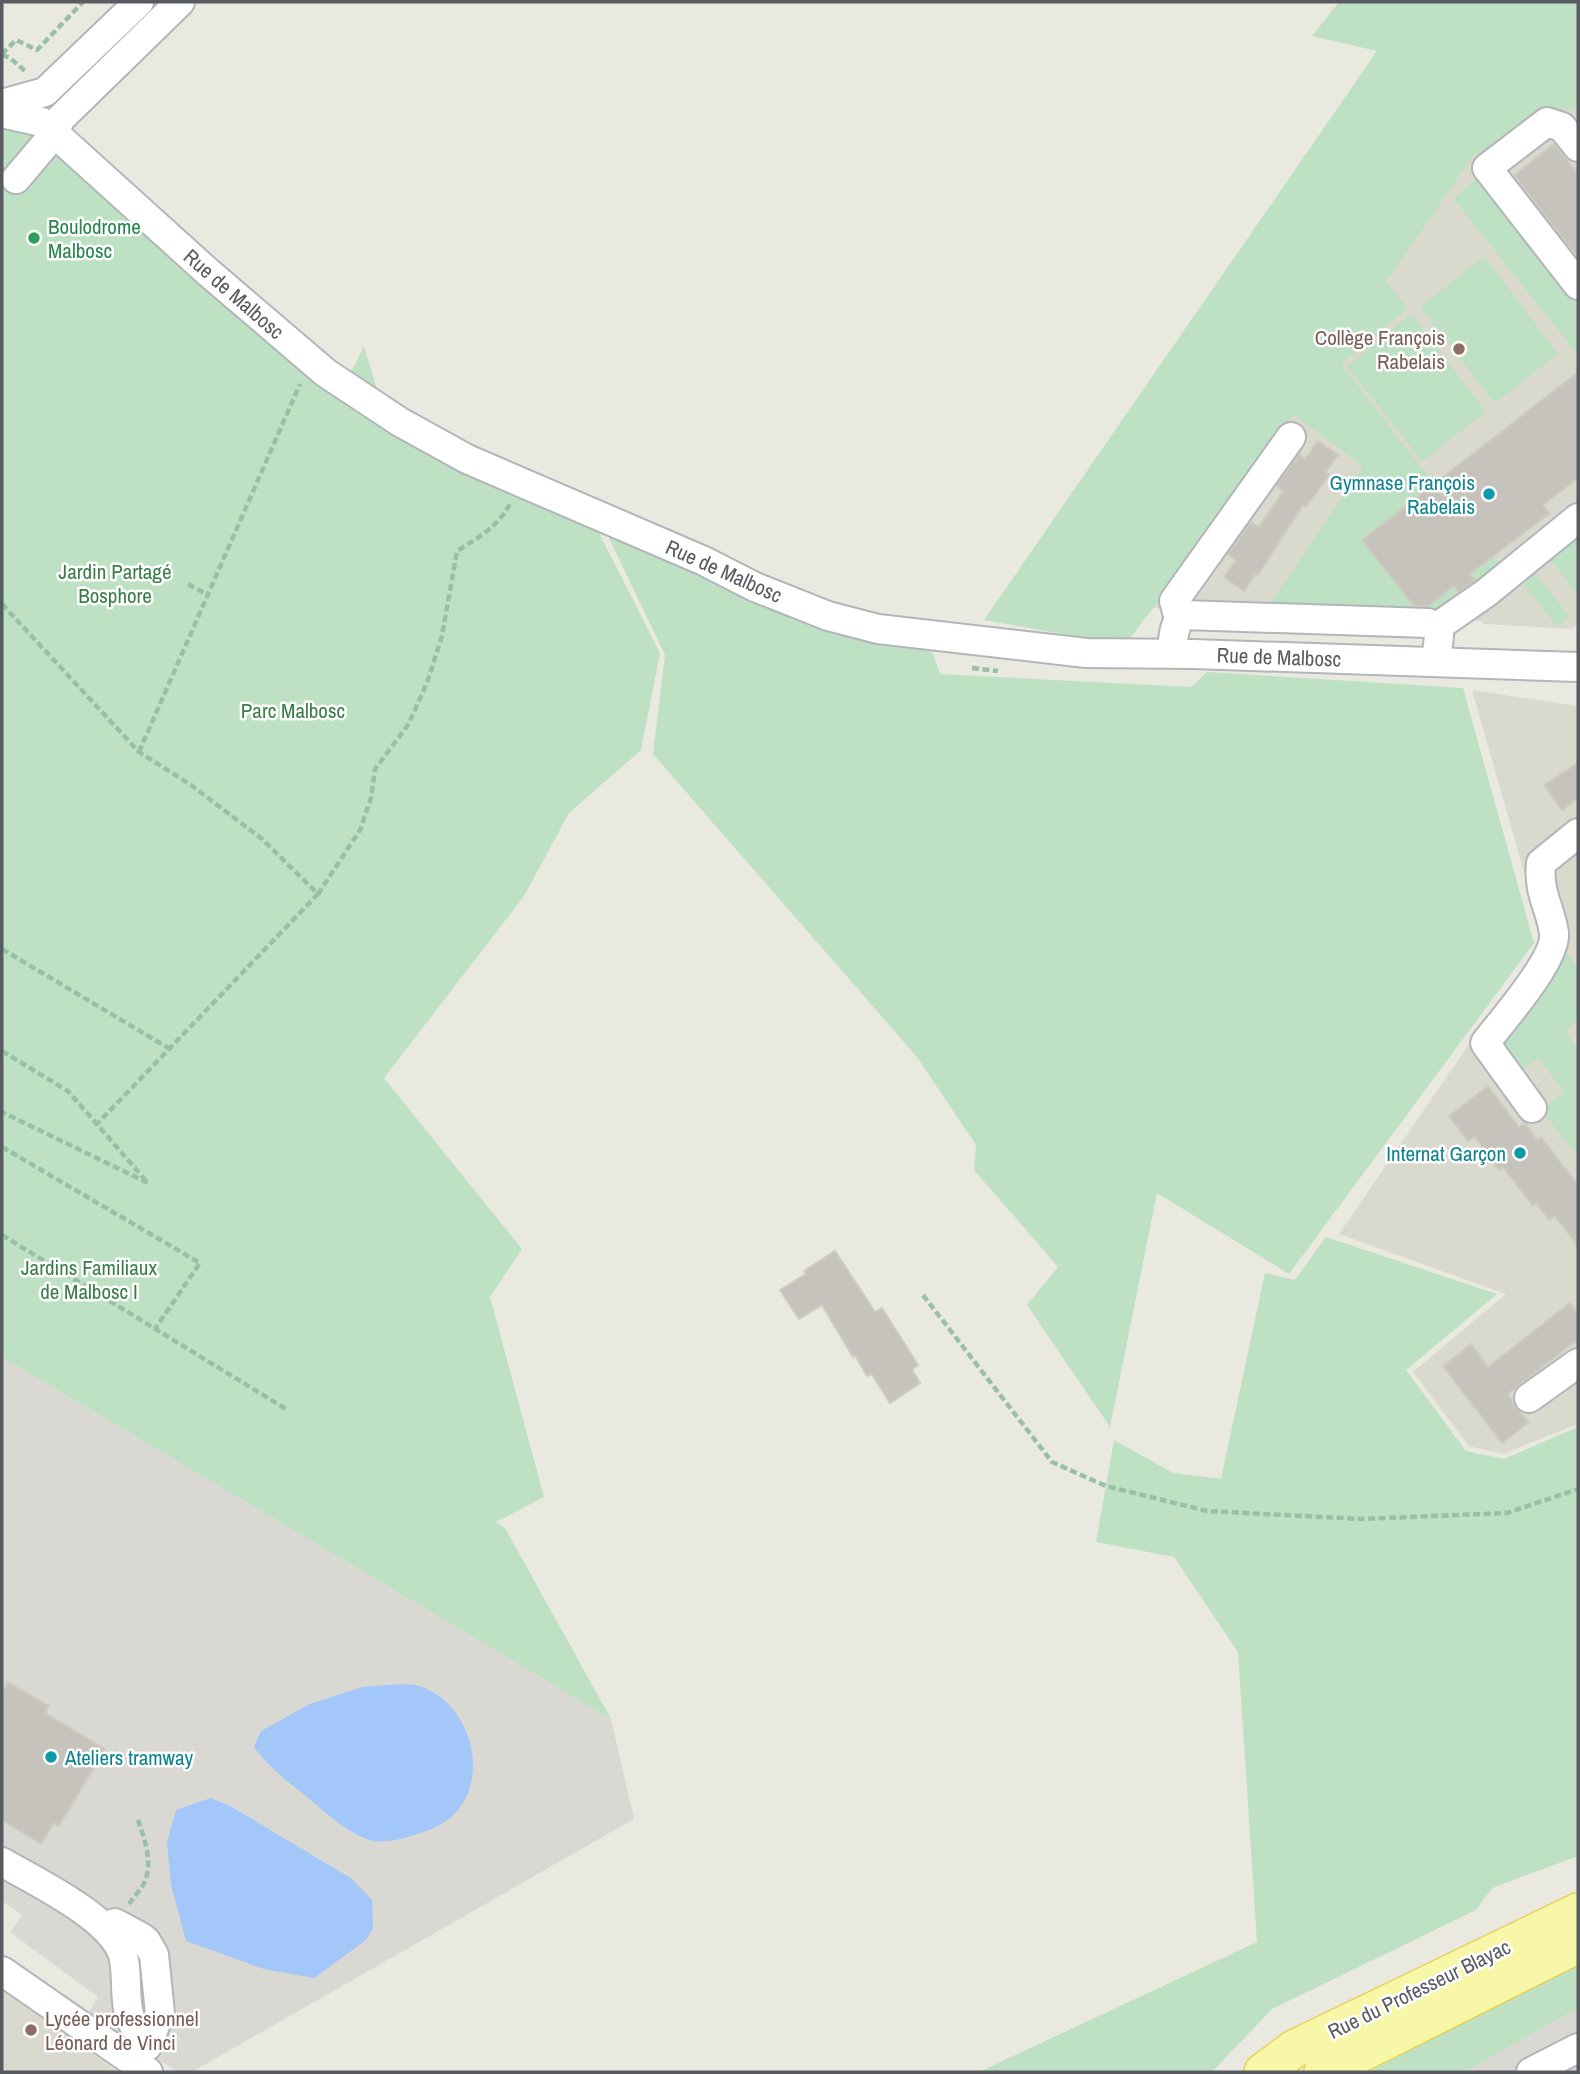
<svg xmlns="http://www.w3.org/2000/svg" width="1580" height="2074" viewBox="0 0 1580 2074" font-family="'Archivo Narrow',sans-serif">
	<style>
		.industrial { fill: #d9d8d2 }
		.education { fill: #dad9ce }
		.green { fill: #bde1c2 }
		.water { fill: #a2c7f8 }
		.building { fill: #c6c3bd; stroke: #ceccbf; stroke-width: 2 }
		.lines { fill: none; stroke-linecap: round; stroke-linejoin: round }
		.minor-casing { stroke: #b2b5ba; stroke-width: 32 }
		.major-casing { stroke: #e5d15e; stroke-width: 40 }
		.path { stroke: #98c0a8; stroke-width: 4.5; stroke-dasharray: 7 3.5; stroke-linecap: butt }
		.minor { stroke: #fff; stroke-width: 28 }
		.major { stroke: #f8f6a7; stroke-width: 37 }
		.leisure-dot { fill: #2e9e5b; stroke: #fff; stroke-width: 2.5 }
		.education-dot { fill: #8d6e63; stroke: #fff; stroke-width: 2.5 }
		.culture-dot { fill: #0f9aa8; stroke: #fff; stroke-width: 2.5 }
		.labels { text-anchor: middle; dominant-baseline: central; stroke-width: 5; stroke-linejoin: round; paint-order: stroke }
		.leisure-label { font-size: 21px; fill: #27864d; stroke: #fff; text-anchor: start }
		.street-label { font-size: 21px; fill: #585b60; stroke: #fff }
		.education-label { font-size: 21px; fill: #785e54; stroke: #fff; text-anchor: end }
		.culture-label { font-size: 21px; fill: #0d838f; stroke: #fff; text-anchor: end }
		.park-label { font-size: 21px; fill: #3a7d46; stroke: #fff }
	</style>
	<rect width="100%" height="100%" fill="#eae9e0"/>
	<g class="industrial">
		<polygon points="2,1357 611,1719 634,1819 192,2072 177,2072 89,2012 98,1997 10,1932 22,1915 2,1901"/>
		<polygon points="1578,2008 1578,2072 1464,2072"/>
	</g>
	<g class="education">
		<polygon points="1578,77 1578,624 1571,629 1484,624 1481,621 1442,618 1152,608 1212,530 1476,152"/>
		<polygon points="1472,690 1578,706 1578,1424 1503,1454 1469,1446 1413,1372 1506,1294 1339,1234 1467,1047 1544,942"/>
		<polygon points="2,1988 118,2072 2,2072"/>
	</g>
	<g class="green">
		<polygon points="1339,2 1578,2 1578,109 1551,110 1485,159 1476,152 1386,282 1408,308 1341,364 1434,484 1362,540 1419,613 1493,556 1503,569 1442,618 1265,612 1363,466 1294,415 1212,530 1125,645 984,620 1377,51 1312,36"/>
		<polygon points="2,109 11,114 340,393 364,347 389,428 597,529 660,653 641,750 569,813 524,896 384,1078 522,1249 490,1297 544,1497 496,1522 505,1528 611,1719 2,1357"/>
		<polygon points="1478,178 1578,305 1578,355 1453,198"/>
		<polygon points="1484,256 1558,354 1495,403 1420,307"/>
		<polygon points="1411,314 1486,412 1422,461 1347,366"/>
		<polygon points="607,534 825,630 932,652 940,674 1191,687 1207,672 1463,688 1534,943 1289,1274 1157,1193 1110,1427 1027,1305 1058,1267 974,1170 976,1145 917,1057 653,754 665,655"/>
		<polygon points="1574,536 1578,542 1578,594 1548,557"/>
		<polygon points="1531,568 1570,617 1557,627 1519,578"/>
		<polygon points="1563,946 1578,969 1578,1018 1566,1031 1578,1051 1578,1156 1541,1110 1564,1092 1538,1058 1517,1075 1496,1042"/>
		<polygon points="1326,1237 1497,1294 1406,1370 1466,1451 1504,1459 1578,1427 1578,1856 1492,1888 1476,1910 1272,2009 1212,2072 979,2072 1257,1942 1238,1652 1174,1557 1096,1542 1114,1440 1173,1473 1221,1479 1265,1273 1295,1280"/>
		<polygon points="1578,1963 1578,2008 1464,2072 1369,2072"/>
	</g>
	<g class="water">
		<path d="M401,1684C408,1685 416,1684 422,1687C469,1704 490,1772 457,1811C447,1824 426,1832 411,1836C396,1840 379,1845 364,1838C344,1829 328,1815 312,1801C291,1784 270,1769 254,1747L261,1731L310,1704L362,1687Z"/>
		<polygon points="211,1798 232,1807 352,1879 372,1900 373,1928 366,1940 314,1978 264,1969 186,1941 171,1885 167,1842 176,1810"/>
	</g>
	<g class="building">
		<polygon points="1554,144 1578,174 1578,258 1514,175"/>
		<polygon points="1578,372 1578,478 1543,505 1550,513 1470,574 1475,580 1459,592 1454,586 1428,606 1414,606 1362,540"/>
		<polygon points="1318,441 1338,455 1326,472 1329,475 1306,507 1303,505 1258,575 1256,573 1244,591 1224,577 1236,560 1228,554 1251,522 1259,527 1283,491 1276,486 1299,454 1305,459"/>
		<polygon points="1578,763 1578,798 1562,810 1544,785"/>
		<polygon points="1488,1086 1519,1127 1525,1123 1537,1140 1541,1137 1578,1185 1578,1246 1555,1216 1549,1220 1536,1203 1533,1206 1503,1167 1499,1170 1474,1136 1468,1141 1449,1116"/>
		<polygon points="835,1251 875,1312 882,1308 918,1365 912,1370 920,1383 890,1403 872,1374 867,1376 855,1355 853,1357 822,1305 799,1319 780,1290 806,1274 804,1271"/>
		<polygon points="1570,1303 1578,1314 1578,1339 1508,1394 1516,1408 1529,1422 1502,1443 1443,1366 1471,1344 1488,1367"/>
		<polygon points="8,1682 49,1706 45,1713 105,1749 59,1826 54,1823 41,1844 2,1820 2,1693"/>
	</g>
	<g class="lines">
		<g class="minor-casing">
			<g id="minor">
				<polyline points="2,104 45,92 139,2"/>
				<polyline points="2,113 42,122 209,273 326,373 400,422 467,459 704,561 755,587 828,616 878,629 1086,653 1193,654 1578,667"/>
				<polyline points="1578,147 1562,127 1547,122 1487,168 1578,285"/>
				<polyline points="16,179 55,133 60,119 180,2"/>
				<polyline points="1179,619 1174,601 1291,437"/>
				<polyline points="1437,627 1486,593 1578,518"/>
				<path d="M1172,653C1173,640 1173,623 1184,615L1428,623L1437,627L1439,636L1436,662"/>
				<path d="M1532,1108L1485,1043C1502,1021 1557,959 1554,933C1550,906 1538,894 1541,863L1578,833"/>
				<polyline points="1529,1398 1578,1363"/>
				<path d="M2,1862C36,1882 111,1917 123,1955C128,1974 124,1995 129,2014C131,2026 143,2034 147,2046"/>
				<polyline points="115,1923 141,1937 146,1941 154,1955 160,2013 147,2046"/>
				<polyline points="2,1971 148,2072"/>
				<polyline points="1531,2072 1578,2048"/>
			</g>
		</g>
		<g class="major-casing">
			<g id="major">
				<polyline points="1263,2072 1294,2049 1578,1912"/>
				<polyline points="1323,2072 1578,1944"/>
			</g>
		</g>
		<g class="path">
			<polyline points="2,54 16,40 37,50 83,2"/>
			<polyline points="2,55 10,58 25,71"/>
			<polyline points="188,584 208,595"/>
			<polyline points="2,604 139,752 191,785 262,839 318,894 97,1124"/>
			<polyline points="972,668 998,671"/>
			<polyline points="139,752 300,384"/>
			<path d="M318,894L360,830L371,798L375,769L408,725L427,683L442,636L457,551C481,536 498,527 511,502"/>
			<polyline points="2,949 170,1049"/>
			<polyline points="2,1051 68,1091 148,1183 2,1112"/>
			<polyline points="2,1147 200,1263 155,1329"/>
			<polyline points="2,1235 286,1409"/>
			<polyline points="923,1295 1052,1462 1106,1486 1207,1511 1361,1519 1507,1513 1578,1489"/>
			<path d="M129,1904C134,1897 142,1888 145,1881C153,1861 144,1838 138,1820"/>
		</g>
		<use href="#minor" class="minor"/>
		<use href="#major" class="major"/>
	</g>
	<circle class="leisure-dot" cx="34" cy="238" r="7"/>
	<g class="education-dot">
		<circle cx="1459" cy="349" r="7"/>
		<circle cx="31" cy="2030" r="7"/>
	</g>
	<g class="culture-dot">
		<circle cx="1489" cy="494" r="7"/>
		<circle cx="1520" cy="1153" r="7"/>
		<circle cx="51" cy="1757" r="7"/>
	</g>
	<g class="labels">
		<g class="leisure-label">
			<text x="48" y="226">Boulodrome<tspan x="48" dy="24">Malbosc</tspan></text>
		</g>
		<g class="street-label">
			<text transform="translate(234 294) rotate(41)">Rue de Malbosc</text>
			<text transform="translate(724 571) rotate(24)">Rue de Malbosc</text>
			<text transform="translate(1279 657) rotate(2)">Rue de Malbosc</text>
			<text transform="translate(1419 1989) rotate(-26)">Rue du Professeur Blayac</text>
		</g>
		<g class="education-label">
			<text x="1445" y="337">Collège François<tspan x="1445" dy="24">Rabelais</tspan></text>
			<text x="45" y="2018" text-anchor="start">Lycée professionnel<tspan x="45" dy="24">Léonard de Vinci</tspan></text>
		</g>
		<g class="culture-label">
			<text x="1475" y="482">Gymnase François<tspan x="1475" dy="24">Rabelais</tspan></text>
			<text x="1506" y="1153">Internat Garçon</text>
			<text x="65" y="1757" text-anchor="start">Ateliers tramway</text>
		</g>
		<g class="park-label">
			<text x="115" y="571">Jardin Partagé<tspan x="115" dy="24">Bosphore</tspan></text>
			<text x="293" y="710">Parc Malbosc</text>
			<text x="89" y="1267">Jardins Familiaux<tspan x="89" dy="24">de Malbosc I</tspan></text>
		</g>
	</g>
	<rect width="1580" height="2074" fill="none" stroke="#585b60" stroke-width="7"/>
</svg>
